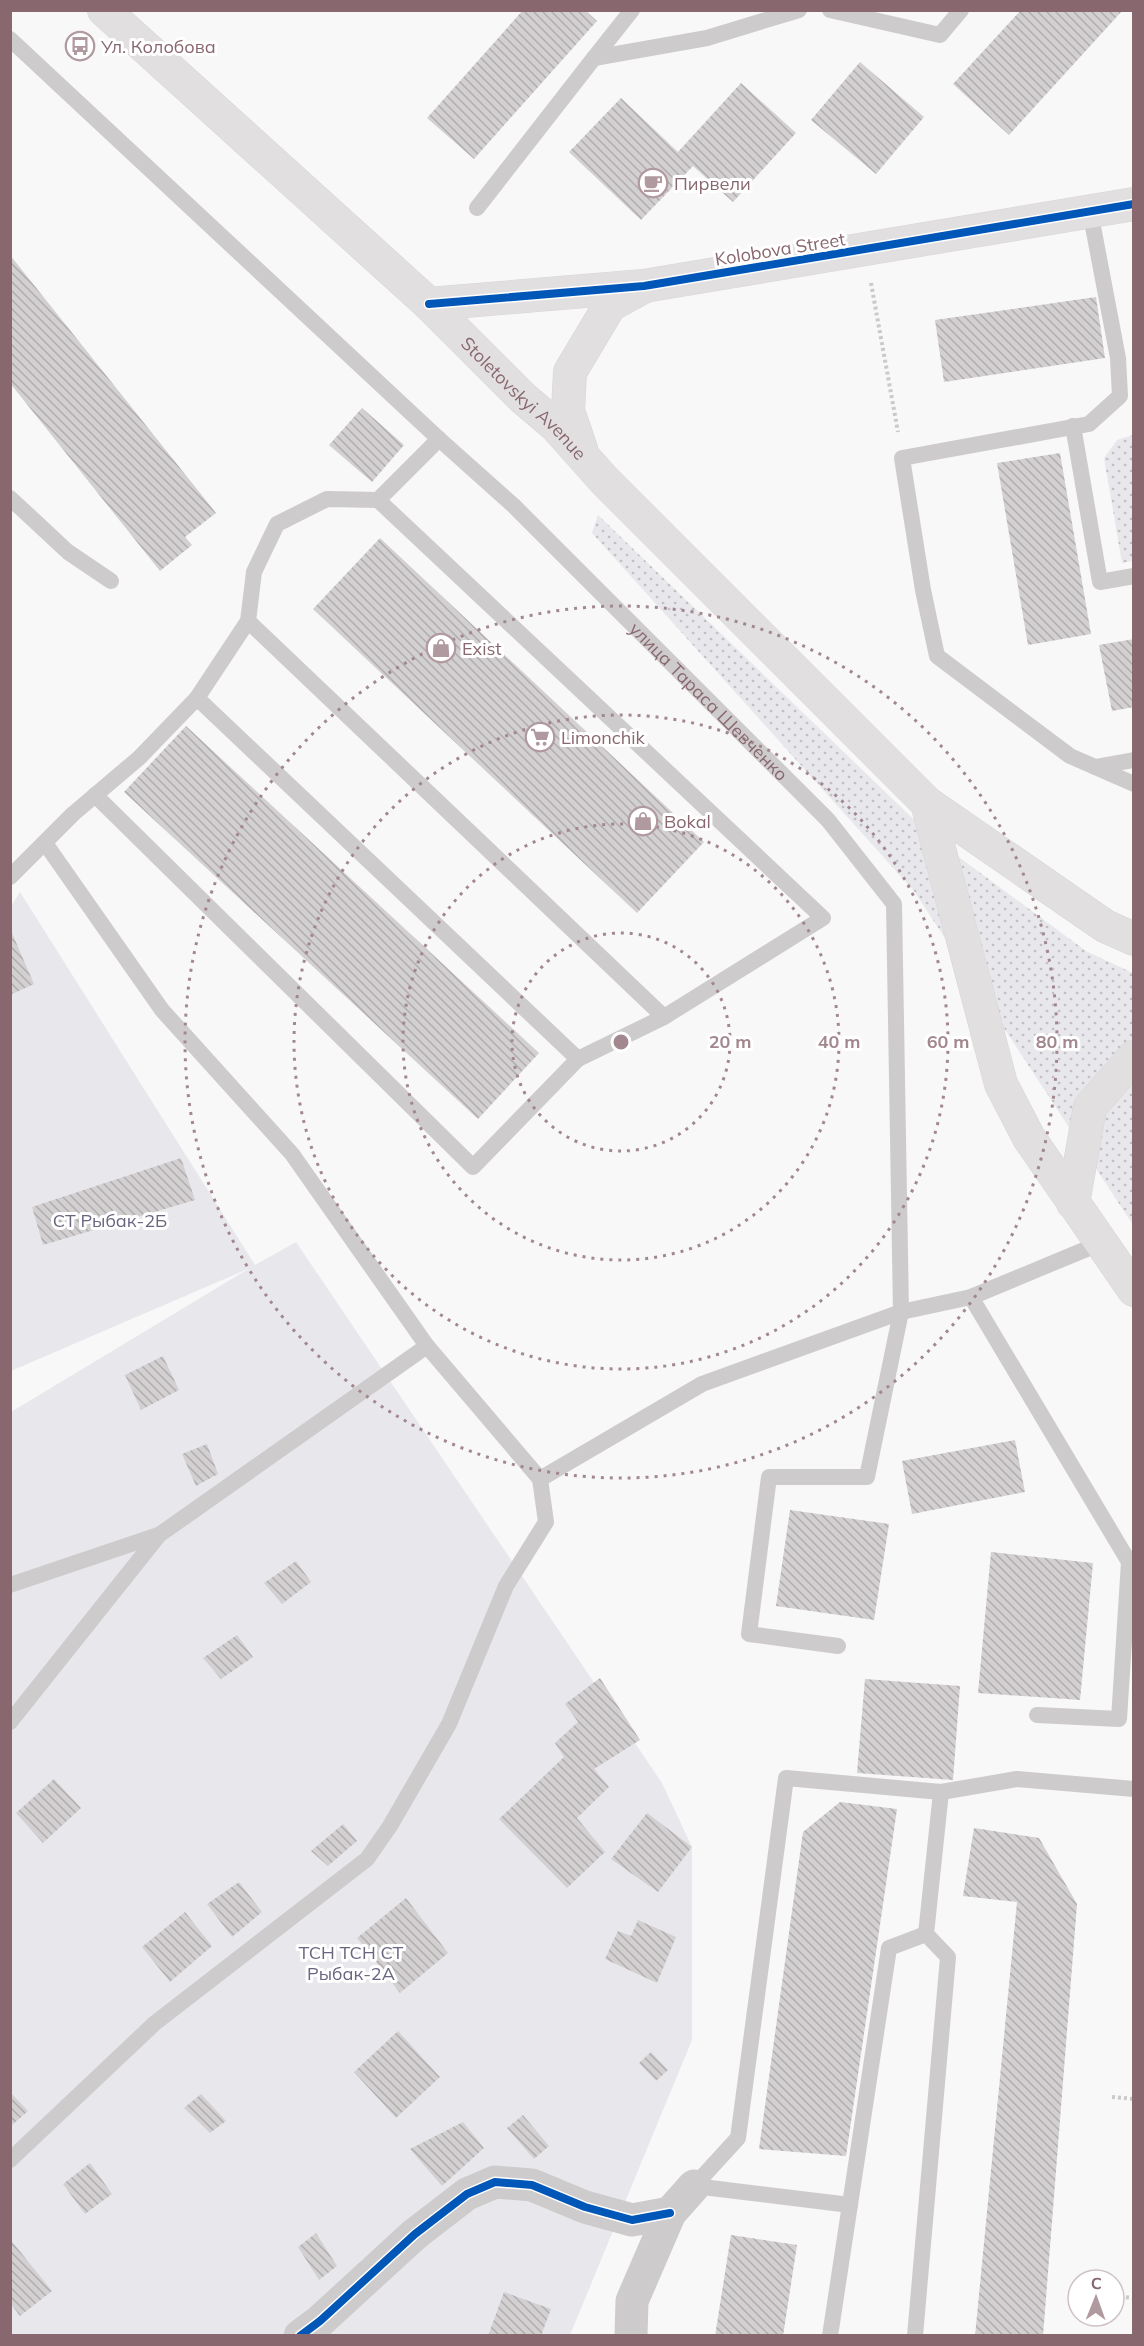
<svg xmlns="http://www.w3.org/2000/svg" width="1144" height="2346" viewBox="0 0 1144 2346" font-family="Mulish,sans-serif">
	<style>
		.grass { fill: url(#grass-dots) }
		.garden { fill: #e8e8ec }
		.building { fill: url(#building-back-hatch) }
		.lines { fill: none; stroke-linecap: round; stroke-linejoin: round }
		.secondary-casing { stroke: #d7d5d5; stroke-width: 34 }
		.path { stroke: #cbc9c9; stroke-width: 4; stroke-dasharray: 3 3; stroke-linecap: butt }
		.lane { stroke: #cecbcc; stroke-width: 16 }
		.street { stroke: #cecbcc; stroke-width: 33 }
		.secondary { stroke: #e1dfdf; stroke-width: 33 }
		.cycleway-casing { stroke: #fff; stroke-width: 11 }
		.cycleway { stroke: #0057b8; stroke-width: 8 }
		.ring { fill: none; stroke: #a2888e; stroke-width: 3; stroke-dasharray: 3 6 }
		.labels { text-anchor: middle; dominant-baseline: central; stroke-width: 6; stroke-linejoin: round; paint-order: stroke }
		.poi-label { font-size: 18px; fill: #89676f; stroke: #fff; text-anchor: start }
		.street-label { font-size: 18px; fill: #89676f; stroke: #fff }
		.park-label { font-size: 18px; fill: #696680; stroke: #fff }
		.centre { fill: #a2888e; stroke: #fff; stroke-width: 3 }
		.ring-label { font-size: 18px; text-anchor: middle; font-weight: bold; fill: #a2888e; stroke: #fff; stroke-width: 6; stroke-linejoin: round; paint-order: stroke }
	</style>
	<defs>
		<pattern id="grass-dots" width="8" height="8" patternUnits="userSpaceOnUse" patternTransform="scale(1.5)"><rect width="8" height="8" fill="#e8e8ec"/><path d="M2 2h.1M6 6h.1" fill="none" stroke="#c2c0c3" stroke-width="1.8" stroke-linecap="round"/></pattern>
		<pattern id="building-back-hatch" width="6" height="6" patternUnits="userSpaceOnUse" patternTransform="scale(1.5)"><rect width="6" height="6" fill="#d3d0d1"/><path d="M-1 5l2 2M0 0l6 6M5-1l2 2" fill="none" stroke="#b1adae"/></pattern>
	</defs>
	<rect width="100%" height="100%" fill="#f8f8f8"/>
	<g class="grass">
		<polygon points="1133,435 1133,561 1122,563 1104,458 1117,440"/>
		<polygon points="598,515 933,838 1086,951 1133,973 1133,1225 914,891 592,533"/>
	</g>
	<polygon class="garden" points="20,892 255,1265 296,1242 662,1783 692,1847 692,2040 570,2335 11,2335 11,1412 250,1268 11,1371 10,908"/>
	<g class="building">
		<polygon points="523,10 585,10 597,21 474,159 427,118"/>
		<polygon points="1021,10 1123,10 1009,135 953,84"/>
		<polygon points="860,62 924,117 876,174 811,120"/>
		<polygon points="741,83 796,133 733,202 693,166 641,220 569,152 621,98 678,152"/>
		<polygon points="10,255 216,513 185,537 192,545 160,571 10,383"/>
		<polygon points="1096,297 1105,358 944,382 935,320"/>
		<polygon points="362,408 404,445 372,482 329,445"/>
		<polygon points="1060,453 1091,634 1028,645 997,463"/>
		<polygon points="380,538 704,842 637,913 313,609"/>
		<polygon points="1134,639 1134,707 1112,711 1099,645"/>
		<polygon points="186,726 539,1053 478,1119 124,792"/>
		<polygon points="10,933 12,933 34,984 10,995"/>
		<polygon points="181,1158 195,1200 43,1245 32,1207"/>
		<polygon points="163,1356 179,1390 141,1410 125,1375"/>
		<polygon points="1015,1440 1025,1492 912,1514 902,1461"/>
		<polygon points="207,1444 218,1474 196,1486 182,1454"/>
		<polygon points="790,1510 889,1524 874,1620 776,1606"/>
		<polygon points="991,1552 1093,1563 1080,1700 978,1693"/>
		<polygon points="296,1561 311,1582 282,1604 264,1583"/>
		<polygon points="237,1635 253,1657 221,1679 203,1658"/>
		<polygon points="600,1678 640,1740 594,1769 609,1787 577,1818 605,1852 567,1888 499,1819 564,1757 555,1743 578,1722 565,1704"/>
		<polygon points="865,1679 960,1686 953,1780 857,1773"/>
		<polygon points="54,1779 81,1808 43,1843 16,1813"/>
		<polygon points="840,1802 897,1809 846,2156 759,2149 803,1832"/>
		<polygon points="647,1813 692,1847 658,1892 611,1859"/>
		<polygon points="343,1824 357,1841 328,1866 311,1851"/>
		<polygon points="974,1828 1039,1838 1077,1904 1043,2336 975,2336 1017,1902 963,1896"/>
		<polygon points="239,1882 262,1912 232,1937 207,1904"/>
		<polygon points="406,1898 448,1953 400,1993 357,1938"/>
		<polygon points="185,1912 212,1946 170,1982 142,1947"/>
		<polygon points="638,1920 676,1937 657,1983 605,1959 618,1931 631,1936"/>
		<polygon points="398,2031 440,2077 396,2118 354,2072"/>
		<polygon points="651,2052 668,2070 656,2081 639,2063"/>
		<polygon points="10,2092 28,2111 10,2127"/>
		<polygon points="201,2094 226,2121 210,2133 184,2108"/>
		<polygon points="523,2115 549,2146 534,2159 507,2128"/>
		<polygon points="463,2122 484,2148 442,2186 410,2149"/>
		<polygon points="90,2163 112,2194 85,2214 63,2184"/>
		<polygon points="316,2233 337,2266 319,2280 298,2247"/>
		<polygon points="731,2235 797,2245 783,2336 715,2336"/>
		<polygon points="10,2239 52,2291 20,2316 10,2303"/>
		<polygon points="504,2292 551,2309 541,2336 488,2336"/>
	</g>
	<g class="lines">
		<g class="secondary-casing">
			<g id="secondary">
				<path id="s2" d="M104,10L429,304L523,398L556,426L604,480L927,803L1105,926L1134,939"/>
				<polyline points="429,304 644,286 1134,204"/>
				<polyline points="581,449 568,411 570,372 610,305 643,287"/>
				<polyline points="927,803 1001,1084 1029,1138 1134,1290"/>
				<polyline points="1073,1203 1090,1107 1134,1057"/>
			</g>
		</g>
		<g class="path">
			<polyline points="871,283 898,432"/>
			<polyline points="1112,2097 1134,2099"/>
			<polyline points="1114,2296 1134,2298"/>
		</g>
		<g class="lane">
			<polyline points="830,10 940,35 961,10"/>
			<path id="s1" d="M10,39L439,439L514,506L828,820L894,904L901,1312L867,1477H769L749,1634L838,1646"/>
			<polyline points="594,58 632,10"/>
			<polyline points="477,208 594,58 707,38 799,10"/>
			<polyline points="1090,211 1118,358 1120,396 1089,424 902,458 923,590 937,656 1070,756 1134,784"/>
			<polyline points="1073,426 1100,582 1134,576"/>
			<polyline points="10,498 68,552 111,581"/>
			<polyline points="248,621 664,1017 823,918 378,500"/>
			<polyline points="1095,767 1134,760"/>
			<polyline points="95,795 473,1167 578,1059 197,698"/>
			<polyline points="10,877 73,814 139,758 197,698 248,621 254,572 277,524 327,499 378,500 439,439"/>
			<polyline points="578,1059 664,1017"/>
			<polyline points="540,1479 702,1384 901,1312 971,1297"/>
			<polyline points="10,1585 158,1535"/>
			<polyline points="1037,1715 1119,1719 1129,1562 971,1297 1101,1243"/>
			<polyline points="10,1722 159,1535 427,1346"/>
			<polyline points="10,2160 155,2023 367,1859 390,1826 449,1724 506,1586 546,1522 540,1479 427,1346 292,1154 162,1010 45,843"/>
			<polyline points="694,2186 738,2138 786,1778 941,1792 1017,1779 1134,1789"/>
			<polyline points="694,2186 850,2205"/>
			<polyline points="830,2336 889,1948 926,1934"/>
			<polyline points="915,2336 948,1957 926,1934 941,1792"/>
		</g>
		<g class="street">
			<polyline points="300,2336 320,2321 415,2234 467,2194 495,2182 532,2185 585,2207 632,2220 670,2213"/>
			<polyline points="631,2336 632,2301 670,2213 694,2186"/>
		</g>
		<use href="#secondary" class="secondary"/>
		<g class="cycleway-casing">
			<g id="cycleway">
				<polyline points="429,304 644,286 1134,204"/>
				<polyline points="300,2336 320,2321 415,2234 467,2194 495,2182 532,2185 585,2207 632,2220 670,2213"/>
			</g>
		</g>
		<use href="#cycleway" class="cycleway"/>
	</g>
	<g class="ring">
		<circle cx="621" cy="1042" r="109"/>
		<circle cx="621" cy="1042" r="218"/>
		<circle cx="621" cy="1042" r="327"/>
		<circle cx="621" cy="1042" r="436"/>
	</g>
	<defs>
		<g id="bus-ring" transform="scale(1.5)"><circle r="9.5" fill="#fff" stroke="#b09a9f" stroke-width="1.5"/><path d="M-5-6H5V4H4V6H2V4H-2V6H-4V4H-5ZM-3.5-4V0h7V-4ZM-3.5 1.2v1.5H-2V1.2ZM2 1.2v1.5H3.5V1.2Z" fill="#b09a9f"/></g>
		<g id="cafe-ring" transform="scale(1.5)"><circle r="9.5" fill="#fff" stroke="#b09a9f" stroke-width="1.5"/><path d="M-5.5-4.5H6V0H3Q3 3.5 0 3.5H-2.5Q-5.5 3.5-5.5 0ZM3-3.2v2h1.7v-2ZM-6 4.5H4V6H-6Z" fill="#b09a9f"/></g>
		<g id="shop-ring" transform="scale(1.5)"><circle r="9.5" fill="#fff" stroke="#b09a9f" stroke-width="1.5"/><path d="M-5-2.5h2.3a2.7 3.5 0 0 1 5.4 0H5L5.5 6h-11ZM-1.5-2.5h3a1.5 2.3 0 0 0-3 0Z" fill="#b09a9f"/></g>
		<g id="supermarket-ring" transform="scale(1.5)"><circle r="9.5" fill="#fff" stroke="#b09a9f" stroke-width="1.5"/><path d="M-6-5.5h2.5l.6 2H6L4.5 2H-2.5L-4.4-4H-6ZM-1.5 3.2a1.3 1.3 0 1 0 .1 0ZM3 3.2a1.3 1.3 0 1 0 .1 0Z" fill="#b09a9f"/></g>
	</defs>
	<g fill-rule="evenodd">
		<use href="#bus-ring" x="80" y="46"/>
		<use href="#cafe-ring" x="653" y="183"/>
		<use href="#shop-ring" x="441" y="648"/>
		<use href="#supermarket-ring" x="540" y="737"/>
		<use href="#shop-ring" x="643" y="821"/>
	</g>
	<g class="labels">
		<g class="poi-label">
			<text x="101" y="46">Ул. Колобова</text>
			<text x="674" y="183">Пирвели</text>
			<text x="462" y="648">Exist</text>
			<text x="561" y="737">Limonchik</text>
			<text x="664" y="821">Bokal</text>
		</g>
		<g class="street-label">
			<text transform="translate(780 249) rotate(-9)">Kolobova Street</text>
			<text stroke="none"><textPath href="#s2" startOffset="572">Stoletovskyi Avenue</textPath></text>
			<text stroke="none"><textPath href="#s1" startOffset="963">улица Тараса Шевченко</textPath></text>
		</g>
		<g class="park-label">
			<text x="110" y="1220">СТ Рыбак-2Б</text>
			<text x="351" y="1952">ТСН ТСН СТ<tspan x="351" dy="21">Рыбак-2А</tspan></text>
		</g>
	</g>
	<circle cx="621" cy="1042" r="9" class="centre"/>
	<g class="ring-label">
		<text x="730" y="1048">20 m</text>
		<text x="839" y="1048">40 m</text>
		<text x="948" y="1048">60 m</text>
		<text x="1057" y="1048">80 m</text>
	</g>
	<rect width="1144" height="2346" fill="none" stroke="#89676f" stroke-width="24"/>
	<g transform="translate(1096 2298) rotate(1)"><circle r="28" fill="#ffffff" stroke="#d0c2c5" stroke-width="1.5"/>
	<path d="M0-4.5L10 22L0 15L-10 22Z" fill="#b09a9f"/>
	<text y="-9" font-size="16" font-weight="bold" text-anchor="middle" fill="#89676f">С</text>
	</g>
</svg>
